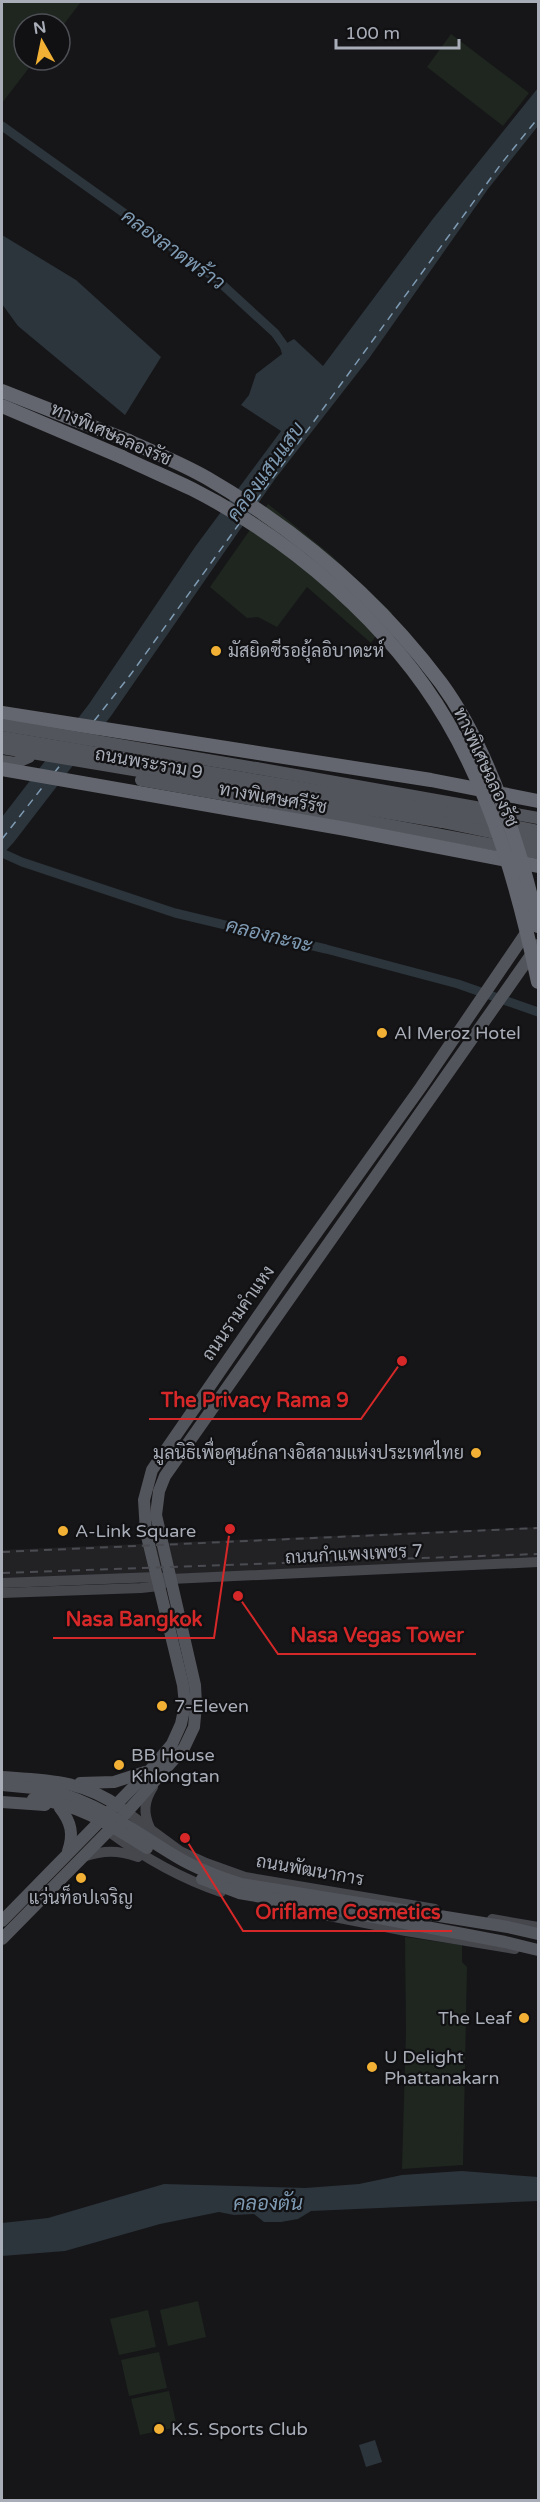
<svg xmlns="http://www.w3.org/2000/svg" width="540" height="2502" viewBox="0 0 540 2502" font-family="'Varela Round',Sarabun,sans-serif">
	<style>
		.built { fill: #222225 }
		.green { fill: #1e261f }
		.water { fill: #2c353c }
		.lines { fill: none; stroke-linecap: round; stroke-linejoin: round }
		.canal { stroke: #2c353c; stroke-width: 9 }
		.ferry { stroke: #7f9bb3; stroke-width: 1.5; stroke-dasharray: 8 6; stroke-linecap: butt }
		.secondary { stroke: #45474d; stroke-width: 10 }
		.primary { stroke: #53555c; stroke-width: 12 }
		.highway { stroke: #63666e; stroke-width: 14 }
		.rail { stroke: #4a4c52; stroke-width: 2; stroke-dasharray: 8 6; stroke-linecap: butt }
		.primary-bridge { stroke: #53555c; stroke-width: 12 }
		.highway-bridge { stroke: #63666e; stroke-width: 14 }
		.poi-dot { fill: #f2b134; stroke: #111113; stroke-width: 2 }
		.labels { text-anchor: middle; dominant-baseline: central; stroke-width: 4.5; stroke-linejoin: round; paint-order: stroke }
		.street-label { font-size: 18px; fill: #a8adb8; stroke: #111113 }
		.poi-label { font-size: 18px; fill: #a8adb8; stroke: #111113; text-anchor: start }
		.water-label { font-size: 20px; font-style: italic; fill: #7f9bb3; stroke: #111113 }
		.leader { fill: none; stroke: #d62828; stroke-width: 2 }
		.callout-dot { fill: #d62828; stroke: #111113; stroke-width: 2 }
		.callout-label { font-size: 20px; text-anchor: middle; font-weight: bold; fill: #d62828; stroke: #111113; stroke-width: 4.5; stroke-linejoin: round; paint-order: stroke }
	</style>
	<rect width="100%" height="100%" fill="#161618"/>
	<polygon class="built" points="538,1527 538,1558 2,1582 2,1550"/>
	<g class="green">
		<polygon points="2,2 81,2 60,29 60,24 24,24 24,60 35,60 2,103"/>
		<polygon points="451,34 529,93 503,126 427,67"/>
		<polygon points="268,504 331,555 392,613 371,643 307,587 277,627 258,617 247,618 210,587"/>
		<polygon points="405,1937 462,1945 462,1962 467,1967 463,2165 402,2169 406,2032"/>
		<polygon points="198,2301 206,2337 168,2346 160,2310"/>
		<polygon points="148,2310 156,2347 119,2355 110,2319"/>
		<polygon points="159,2352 167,2388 129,2396 121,2360"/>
		<polygon points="169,2391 177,2427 140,2435 131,2399"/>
	</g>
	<g class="water">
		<polygon points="538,88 538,126 488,189 370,357 275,479 111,716 14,842 2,855 2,817 89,704 195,547 281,431 241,405 249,395 256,374 282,354 280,347 294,339 323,366 432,220"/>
		<polygon points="2,235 76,280 161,357 125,415 18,326 2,304"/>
		<polygon points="462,2171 538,2177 538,2201 311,2211 298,2219 281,2222 264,2222 254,2214 234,2215 219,2212 160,2224 65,2251 2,2256 2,2223 48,2218 164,2184 305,2188 359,2184 402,2175"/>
		<polygon points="375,2440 382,2462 366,2467 359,2445"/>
	</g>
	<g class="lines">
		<g class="canal">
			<polyline points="2,126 215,278 275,333 290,354"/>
			<polyline points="2,853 22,862 175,913 326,949 458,984 538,1012"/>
		</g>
		<g class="ferry">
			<polyline points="256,501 501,164 538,118"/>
			<polyline points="94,721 131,674 239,524"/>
			<polyline points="54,773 62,763"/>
			<polyline points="2,839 45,784"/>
		</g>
		<g class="secondary">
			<polyline points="2,1583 156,1577 171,1579 538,1562"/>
			<polyline points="2,1593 141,1588 159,1586 166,1582"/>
			<polyline points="127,1812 180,1851 206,1863 245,1877 435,1909"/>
			<path d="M150,1828C143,1813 144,1801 153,1787"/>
			<path d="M108,1831C143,1857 179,1878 221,1892"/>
			<path d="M83,1857C104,1850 118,1850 138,1857"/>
			<polyline points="273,1905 406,1931 515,1949"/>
			<polyline points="492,1919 538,1927"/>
		</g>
		<g class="primary">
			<polyline points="2,761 15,763 29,757 34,747"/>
			<polyline points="256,768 538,818"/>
			<polyline points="255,800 538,853"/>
			<polyline points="444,812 538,831"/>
			<polyline points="442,822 538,842"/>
			<path d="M2,1777C46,1780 83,1780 121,1808"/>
			<polyline points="80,1783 114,1782 145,1772"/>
			<polyline points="2,1785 34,1788"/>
			<polyline points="2,1802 45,1805"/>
			<path d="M60,1808C71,1822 74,1834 68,1851"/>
			<polyline points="358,1914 505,1942 538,1950"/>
			<polyline points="2,1921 151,1769 172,1744 181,1724 185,1705 183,1685 146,1532 144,1500 152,1470 285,1277 421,1087 530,927"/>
			<polyline points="2,1939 127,1812 184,1748 194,1727 196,1705 195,1685 156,1515 159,1491 165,1476 538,945"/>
		</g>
		<g class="highway">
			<polyline points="2,391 129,441"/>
			<polyline points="2,406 122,457"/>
			<polyline points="2,713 431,780 538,801"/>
			<polyline points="2,769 346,829 538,866"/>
		</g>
		<g class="rail">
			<polyline points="2,1552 538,1528"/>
			<polyline points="2,1573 538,1554"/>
		</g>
		<g class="primary-bridge">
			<polyline points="2,725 256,768"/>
			<polyline points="2,737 444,812"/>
			<polyline points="2,748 442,822"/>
			<polyline points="141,780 255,800"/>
			<path d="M34,1788C92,1796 128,1828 177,1857C197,1869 219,1877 241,1884L508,1927L538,1934"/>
			<path d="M33,1799C77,1803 110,1825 147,1848"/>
			<polyline points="202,1879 239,1893 358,1914"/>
		</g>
		<g class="highway-bridge">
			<path d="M129,441C155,453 183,464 207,478C298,531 378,599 441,683C488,747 521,848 538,926"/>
			<path d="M122,457C145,468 169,478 192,489C291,539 391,625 447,721C494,801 519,892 538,982"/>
		</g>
	</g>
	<g class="poi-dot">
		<circle cx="216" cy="651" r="6"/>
		<circle cx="382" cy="1033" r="6"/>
		<circle cx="476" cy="1453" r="6"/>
		<circle cx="63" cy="1531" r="6"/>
		<circle cx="162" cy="1706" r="6"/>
		<circle cx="119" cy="1765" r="6"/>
		<circle cx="81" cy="1878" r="6"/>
		<circle cx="524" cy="2018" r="6"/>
		<circle cx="372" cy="2067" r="6"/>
		<circle cx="159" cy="2429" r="6"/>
	</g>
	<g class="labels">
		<g class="street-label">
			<text transform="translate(111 434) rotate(24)">ทางพิเศษฉลองรัช</text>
			<text transform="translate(149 763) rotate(10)">ถนนพระราม 9</text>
			<text transform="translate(486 767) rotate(65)">ทางพิเศษฉลองรัช</text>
			<text transform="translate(273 798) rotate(10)">ทางพิเศษศรีรัช</text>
			<text transform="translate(238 1313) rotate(-55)">ถนนรามคำแหง</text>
			<text transform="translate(354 1554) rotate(-3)">ถนนกำแพงเพชร 7</text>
			<text transform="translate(310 1870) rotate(10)">ถนนพัฒนาการ</text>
		</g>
		<g class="poi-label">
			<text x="228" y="651">มัสยิดซีรอยุ้ลอิบาดะห์</text>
			<text x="394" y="1033">Al Meroz Hotel</text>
			<text x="464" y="1453" text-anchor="end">มูลนิธิเพื่อศูนย์กลางอิสลามแห่งประเทศไทย</text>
			<text x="75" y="1531">A-Link Square</text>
			<text x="174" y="1706">7-Eleven</text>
			<text x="131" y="1755">BB House<tspan x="131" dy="21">Khlongtan</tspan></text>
			<text x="81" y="1898" text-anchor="middle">แว่นท็อปเจริญ</text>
			<text x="512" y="2018" text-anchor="end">The Leaf</text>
			<text x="384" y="2057">U Delight<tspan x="384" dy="21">Phattanakarn</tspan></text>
			<text x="171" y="2429">K.S. Sports Club</text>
		</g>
		<g class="water-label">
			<text transform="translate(173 250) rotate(36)">คลองลาดพร้าว</text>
			<text transform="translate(266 472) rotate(-54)">คลองแสนแสบ</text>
			<text transform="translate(269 936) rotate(14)">คลองกะจะ</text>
			<text x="268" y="2204">คลองตัน</text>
		</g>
	</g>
	<path class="leader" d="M402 1361L361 1419H149M230 1529L214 1638H53M238 1596L278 1654H476M185 1838L243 1931H452"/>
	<g class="callout-dot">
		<circle cx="402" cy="1361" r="6"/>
		<circle cx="230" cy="1529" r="6"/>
		<circle cx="238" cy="1596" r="6"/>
		<circle cx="185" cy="1838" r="6"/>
	</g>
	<g class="callout-label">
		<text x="255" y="1407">The Privacy Rama 9</text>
		<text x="134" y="1626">Nasa Bangkok</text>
		<text x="377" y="1642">Nasa Vegas Tower</text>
		<text x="348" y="1919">Oriflame Cosmetics</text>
	</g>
	<rect width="540" height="2502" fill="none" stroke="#a8adb8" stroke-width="6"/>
	<g transform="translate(42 42) rotate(351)"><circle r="28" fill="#111113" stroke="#4d4f55" stroke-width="1.5"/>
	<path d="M0-4.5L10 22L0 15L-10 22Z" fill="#f2b134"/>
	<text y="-9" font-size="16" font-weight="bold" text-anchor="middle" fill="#a8adb8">N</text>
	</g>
	<path d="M336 39v9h123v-9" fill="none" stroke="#a8adb8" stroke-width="3"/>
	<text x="345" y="39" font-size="18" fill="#a8adb8" stroke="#111113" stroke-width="4.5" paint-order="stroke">100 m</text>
</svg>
